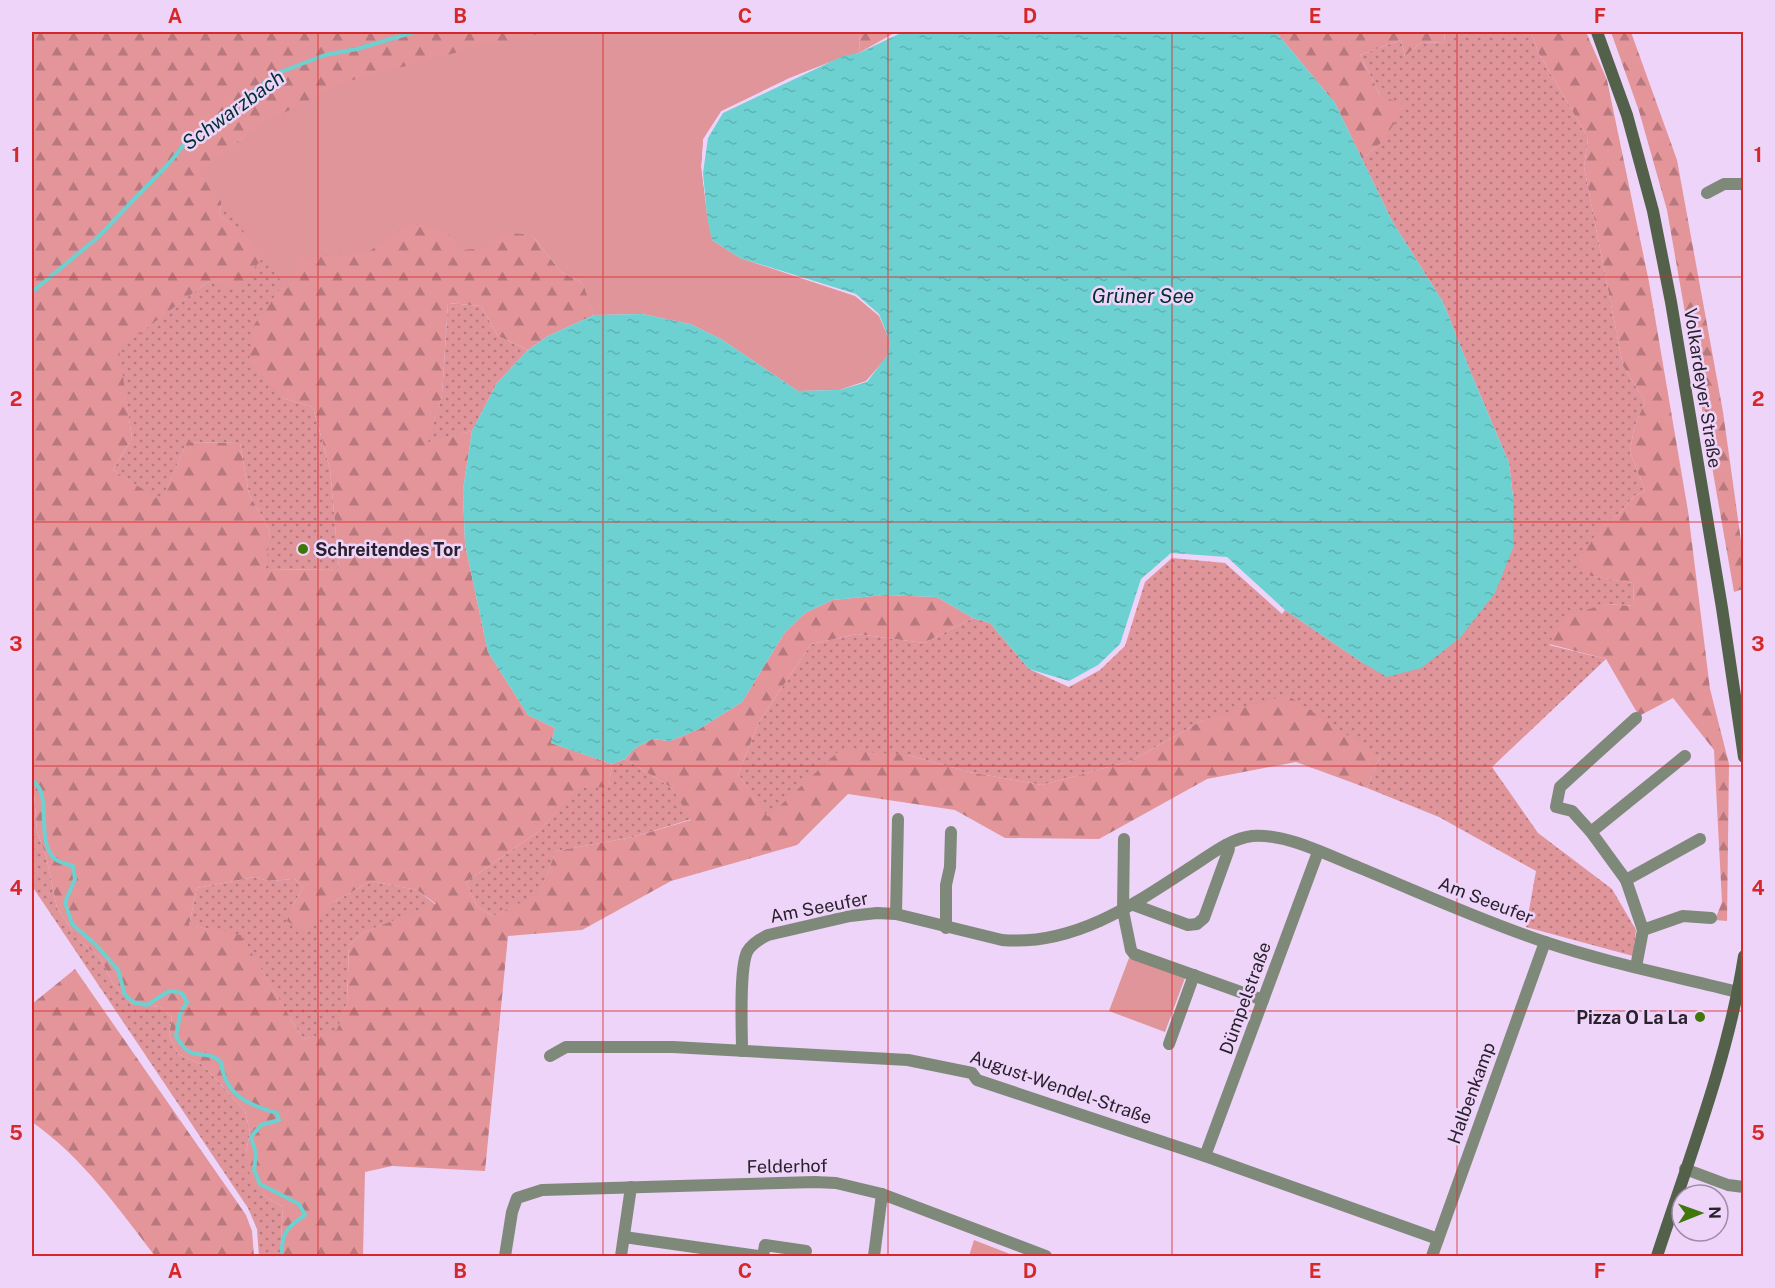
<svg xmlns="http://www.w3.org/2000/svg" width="1775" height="1288" viewBox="0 0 1775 1288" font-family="'Public Sans',sans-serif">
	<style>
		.grass { fill: url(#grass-dots) }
		.forest { fill: url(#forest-firs); fill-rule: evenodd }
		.park { fill: #df959a }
		.water { fill: url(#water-ripples) }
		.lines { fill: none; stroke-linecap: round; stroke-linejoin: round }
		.stream { stroke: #6cd1d0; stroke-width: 4 }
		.minor { stroke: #7f897a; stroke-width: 12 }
		.secondary { stroke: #53614b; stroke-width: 12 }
		.grid { fill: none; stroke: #d62828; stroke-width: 1.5; stroke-opacity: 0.55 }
		.poi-dot { fill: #3f770a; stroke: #edd4f8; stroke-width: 2 }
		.labels { text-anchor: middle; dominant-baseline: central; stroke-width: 5; stroke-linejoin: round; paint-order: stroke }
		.street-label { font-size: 18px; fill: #2a212e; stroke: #edd4f8 }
		.poi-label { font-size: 18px; font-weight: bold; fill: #2a212e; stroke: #edd4f8; text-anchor: start }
		.water-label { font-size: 20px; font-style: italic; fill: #003131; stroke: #edd4f8 }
		.neatline { fill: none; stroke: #d62828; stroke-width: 2 }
		.grid-label { font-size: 20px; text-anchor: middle; font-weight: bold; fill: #d62828 }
	</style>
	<defs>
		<pattern id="grass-dots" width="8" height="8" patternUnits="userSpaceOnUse" patternTransform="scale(1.5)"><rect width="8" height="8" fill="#df959a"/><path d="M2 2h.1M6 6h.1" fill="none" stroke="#b5797e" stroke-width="1.8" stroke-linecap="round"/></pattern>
		<pattern id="forest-firs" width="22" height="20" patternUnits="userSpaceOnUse" patternTransform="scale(1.5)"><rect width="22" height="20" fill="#e3959a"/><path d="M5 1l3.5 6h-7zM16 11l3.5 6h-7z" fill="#b8797e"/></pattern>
		<pattern id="water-ripples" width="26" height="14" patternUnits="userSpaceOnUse" patternTransform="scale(1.5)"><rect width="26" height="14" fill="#6cd1d0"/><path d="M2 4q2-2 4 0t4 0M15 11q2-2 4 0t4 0" fill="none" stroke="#5eb3b3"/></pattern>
	</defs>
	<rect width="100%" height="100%" fill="#edd4f8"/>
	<g class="grass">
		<polygon points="1445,32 1531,32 1538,52 1588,138 1584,167 1623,366 1645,401 1634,428 1630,452 1645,491 1634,496 1619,514 1604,523 1587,575 1633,583 1634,606 1606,604 1549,645 1606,659 1492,767 1538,833 1612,889 1636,930 1633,956 1526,927 1536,871 1439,817 1367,788 1380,757 1203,720 1131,761 1042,785 969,772 908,755 768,818 738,774 759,722 811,644 857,634 924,643 973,618 990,623 1029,669 1069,687 1100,670 1125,646 1145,582 1172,558 1225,563 1282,614 1285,610 1363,663 1513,548 1513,497 1509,463 1471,373 1443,302 1392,221 1362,159 1381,143 1380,95 1360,55 1401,40 1405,56 1422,42 1444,43"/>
		<polygon points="295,115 627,184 866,381 678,296 594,315 583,283 532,235 282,398 313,407 330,469 339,570 265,569 270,531 249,494 240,443 187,442 161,502 113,470 132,438 118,349 209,281 266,253 219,214 235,142"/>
		<polygon points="448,303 481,306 498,336 528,350 497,383 472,431 427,443 442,396"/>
		<polygon points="625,759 672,788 692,819 633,837 556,851 539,895 493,916 477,906 466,882 538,832 578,787 609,786 612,764"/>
		<polygon points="32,792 34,794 37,831 46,856 57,908 79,941 100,957 113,984 132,1004 160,1007 172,1017 169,1035 178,1054 203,1065 245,1111 250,1132 246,1152 264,1196 283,1207 280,1256 259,1256 257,1229 248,1208 32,886"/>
		<polygon points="255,877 268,881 295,879 303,888 293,905 333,900 334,902 371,881 417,890 436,905 364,932 349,945 347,1003 337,1031 303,1039 241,936 189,925 197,888"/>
	</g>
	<g class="forest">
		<path d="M32,32H805L843,56L789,78L721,111L703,139L701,167L707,216L712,240L294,115L235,142L219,214L267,253L236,290L209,281L119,349L132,438L113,470L161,501L187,442L240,443L249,494L270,531L266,569L339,570L330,469L313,407L282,398L249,360L254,325L302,258L368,252L409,224L442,227L489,248L503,232L532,235L561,272L583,283L594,315L548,336L528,350L498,336L481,306L448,303L442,396L428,442L472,431L463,490L465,544L488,652L528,715L555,728L551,743L612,764L609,787L578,788L538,832L466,882L477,906L493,916L539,894L556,851L633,837L691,820L672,788L625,759L634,749L652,739L670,741L699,729L742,702L785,632L805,613L832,600L885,595L937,597L973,618L924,643L857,634L811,644L759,722L738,774L768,817L840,750L908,755L969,772L1042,785L1131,761L1203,720L1287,695L1380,757L1367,788L1296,762L1207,779L1099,839L1005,838L955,810L848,794L797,845L671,881L582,930L508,936L485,1171L392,1166L365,1172L363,1256H280L283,1207L264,1196L250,1178L246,1152L250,1132L245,1111L203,1065L178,1054L169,1035L172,1017L160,1007L132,1004L113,984L100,957L79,941L57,908L46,856L37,831L34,794L32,792ZM255,877L268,881L295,879L303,888L293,905L287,921L307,933L333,901L334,902L371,881L417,890L436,904L364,932L349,945L347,1003L337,1030L303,1039L241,935L189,925L197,888Z"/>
		<polygon points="860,32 896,32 859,53"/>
		<polygon points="1276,32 1445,32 1444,43 1422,42 1405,56 1401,40 1360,55 1380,95 1406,106 1381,143 1362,159 1335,103"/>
		<polygon points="1531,32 1586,32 1607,80 1649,282 1688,511 1710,689 1729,764 1727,921 1715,920 1722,902 1714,750 1673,698 1639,716 1606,659 1549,644 1563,617 1606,604 1634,606 1633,583 1586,575 1578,561 1604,522 1619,514 1634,496 1645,491 1630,452 1634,428 1645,401 1623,366 1584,167 1588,138 1538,52"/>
		<polygon points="1611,32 1631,32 1677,160 1723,412 1743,555 1743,589 1734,592 1667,210 1639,111"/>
		<path d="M75,969L246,1215L252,1231L254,1256H155C119,1209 82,1157 32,1122V1004Z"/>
	</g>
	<g class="park">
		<polygon points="547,32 860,32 859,53 843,57 789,78 721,111 703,139 701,167 707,216 712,240 740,258 855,296 879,316 890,342 887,357 866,381 839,390 798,391 721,339 690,324 642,314 594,315 583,283 561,272 532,235 503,232 489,248 461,250 442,227 409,224 368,252 302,258 287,289 199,172 263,123 349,81 470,49"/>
		<polygon points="1129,958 1185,978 1165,1032 1109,1011"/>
		<polygon points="974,1240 1015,1256 969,1256"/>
	</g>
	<polygon class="water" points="903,32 1276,32 1335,103 1392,221 1443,302 1471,373 1509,463 1513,497 1513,548 1495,593 1459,639 1421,668 1387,677 1363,663 1285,610 1227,557 1171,553 1141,579 1120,644 1098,665 1069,681 1029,669 990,623 973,618 937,597 885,595 832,600 805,613 785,632 742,702 699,729 670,741 652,739 634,749 625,759 612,764 551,743 555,728 528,715 488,652 465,544 463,490 472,431 497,383 528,350 548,336 594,315 642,314 690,324 721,339 798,391 839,390 867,382 887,356 890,342 879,314 856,294 740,258 712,240 707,216 703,173 708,138 723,113 843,56 859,53"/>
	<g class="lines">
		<g class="stream">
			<polyline points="32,292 97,238 171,161 190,137 278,73 325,55 357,49 414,32"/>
			<path d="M32,781C54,793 34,840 55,859C60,863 67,864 73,866L75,879L65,902L72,924L96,945L118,970L125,995L135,1003L147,1005L169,991L182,993L187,1002L180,1014L176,1036C193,1066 202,1046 221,1062C225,1095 248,1105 277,1113L279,1120L261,1125L251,1137L256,1154L254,1170L260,1184L299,1204L305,1215C286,1228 281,1234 282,1256"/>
		</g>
		<g class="minor">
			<polyline points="1707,193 1724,184 1744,184"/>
			<polyline points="1636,718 1560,787 1556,807 1572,811 1591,832 1626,880 1643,930 1636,967"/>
			<polyline points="1591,832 1685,756"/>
			<polyline points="1124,839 1123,911 1131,950 1134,954 1263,1000"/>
			<polyline points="1626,880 1700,839"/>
			<polyline points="1134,905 1188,925 1197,924 1204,918 1229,849 1226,845"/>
			<polyline points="896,914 898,819"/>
			<polyline points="946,928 946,885 950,867 951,832"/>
			<polyline points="1643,930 1683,916 1711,918"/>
			<polyline points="1169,1044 1194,975"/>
			<path d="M742,1051C742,1029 739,970 747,952C751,944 760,939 768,935L850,916L877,913L896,914L1002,940C1072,946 1132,906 1188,869C1208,857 1228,839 1252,836C1286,833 1329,856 1360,868C1421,893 1482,921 1545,942C1608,963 1674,976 1738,992"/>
			<polyline points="550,1056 566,1047 673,1047 908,1060 972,1073 977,1080 1205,1156 1438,1239"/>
			<polyline points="1205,1156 1318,852"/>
			<polyline points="1685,1169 1728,1185 1744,1187"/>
			<polyline points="624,1237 758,1256"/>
			<polyline points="505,1256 512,1212 517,1198 542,1190 815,1182 836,1183 882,1194 1046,1256"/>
			<polyline points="621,1256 631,1187"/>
			<polyline points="763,1256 765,1245 806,1251"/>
			<polyline points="874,1256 882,1194"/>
			<polyline points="1432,1256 1545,942"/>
		</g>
		<g class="secondary">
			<polyline points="1597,32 1627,115 1653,211 1671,302 1722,608 1744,757"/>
			<path d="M1657,1256C1689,1158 1728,1059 1744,956"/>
		</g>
	</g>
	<path class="grid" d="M318,32V1256M603,32V1256M888,32V1256M1172,32V1256M1457,32V1256M32,277H1744M32,522H1744M32,766H1744M32,1011H1744"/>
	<g class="poi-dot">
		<circle cx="303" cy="549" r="6"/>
		<circle cx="1700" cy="1017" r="6"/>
	</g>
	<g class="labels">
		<g class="street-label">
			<text transform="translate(1703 388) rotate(81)">Volkardeyer Straße</text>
			<text transform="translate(1486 900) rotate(21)">Am Seeufer</text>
			<text transform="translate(819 907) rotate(-11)">Am Seeufer</text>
			<text transform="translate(1245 998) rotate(-70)">Dümpelstraße</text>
			<text transform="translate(1061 1087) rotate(19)">August-Wendel-Straße</text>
			<text transform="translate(1471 1093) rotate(-70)">Halbenkamp</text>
			<text transform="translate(787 1166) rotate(-1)">Felderhof</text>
		</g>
		<g class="poi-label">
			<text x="315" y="549">Schreitendes Tor</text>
			<text x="1688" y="1017" text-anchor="end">Pizza O La La</text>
		</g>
		<g class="water-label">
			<text transform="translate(233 110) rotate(-36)">Schwarzbach</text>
			<text x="1143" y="296">Grüner See</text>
		</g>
	</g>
	<rect width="1775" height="1288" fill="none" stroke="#edd4f8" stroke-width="66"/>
	<g transform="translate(1700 1213) rotate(89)"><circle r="28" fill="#edd4f8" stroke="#9f8ca7" stroke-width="1.5"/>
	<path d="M0-4.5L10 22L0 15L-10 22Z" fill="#3f770a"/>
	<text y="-9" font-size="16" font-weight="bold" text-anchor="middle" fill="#2a212e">N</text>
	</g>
	<rect x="33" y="33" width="1709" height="1222" class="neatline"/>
	<g class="grid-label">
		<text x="175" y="23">A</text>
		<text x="460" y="23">B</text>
		<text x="745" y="23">C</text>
		<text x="1030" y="23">D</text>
		<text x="1315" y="23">E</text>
		<text x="1600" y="23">F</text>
		<text x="16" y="162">1</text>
		<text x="1758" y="162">1</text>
		<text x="16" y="406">2</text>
		<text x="1758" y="406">2</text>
		<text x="16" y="651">3</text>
		<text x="1758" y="651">3</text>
		<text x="16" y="895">4</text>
		<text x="1758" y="895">4</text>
		<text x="16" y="1140">5</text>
		<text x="1758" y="1140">5</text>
		<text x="175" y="1278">A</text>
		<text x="460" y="1278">B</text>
		<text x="745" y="1278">C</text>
		<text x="1030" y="1278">D</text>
		<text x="1315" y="1278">E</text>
		<text x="1600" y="1278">F</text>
	</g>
</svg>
